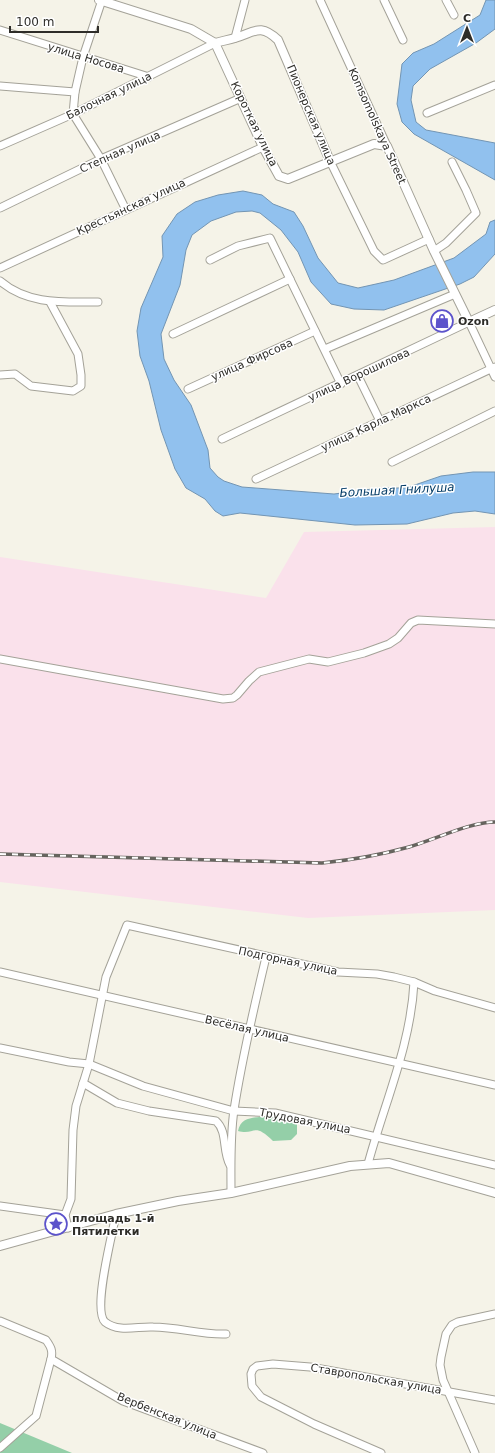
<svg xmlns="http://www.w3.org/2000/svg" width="495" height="1453" viewBox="0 0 495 1453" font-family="'DejaVu Sans',sans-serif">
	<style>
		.industrial { fill: #fae1eb }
		.green { fill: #94cfa8 }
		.water { fill: #91c1ee; stroke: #7395b3 }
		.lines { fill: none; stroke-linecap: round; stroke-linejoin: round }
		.minor-casing { stroke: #a4a298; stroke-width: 9 }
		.major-casing { stroke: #a4a298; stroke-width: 10 }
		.minor { stroke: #fff; stroke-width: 7 }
		.major { stroke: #fff; stroke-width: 8 }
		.rail-casing { stroke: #66645e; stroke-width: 3.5 }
		.rail { stroke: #fff; stroke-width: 2; stroke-dasharray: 6; stroke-linecap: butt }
		.labels { text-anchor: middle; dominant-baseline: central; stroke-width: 3; stroke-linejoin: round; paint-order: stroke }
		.street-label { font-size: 11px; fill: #2e2d29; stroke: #fff }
		.poi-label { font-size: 11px; font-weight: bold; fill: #2e2d29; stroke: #fff; text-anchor: start }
		.water-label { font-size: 12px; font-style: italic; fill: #053d67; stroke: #fff }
	</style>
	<rect width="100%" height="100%" fill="#f5f3e8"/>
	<polygon class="industrial" points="495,527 495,910 308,918 0,882 0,557 266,598 304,532"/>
	<g class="green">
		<path d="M268,1116C279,1117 288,1118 297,1124V1134L291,1140L273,1141C253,1121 255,1136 238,1131C241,1116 255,1118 268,1116Z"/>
		<polygon points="0,1423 72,1453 0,1453"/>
	</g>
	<g class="water">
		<polygon points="486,0 495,0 495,29 476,43 430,69 413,86 411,100 416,122 426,130 495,143 495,180 414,134 402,122 397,104 402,64 413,53 434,44 480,15"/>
		<polygon points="243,191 262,195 273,204 294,212 303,226 318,258 338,283 358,288 394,280 454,258 486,234 490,222 495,220 495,254 474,277 460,284 384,310 354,309 331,304 311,282 298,252 281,230 260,213 252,211 236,212 211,221 192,235 186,250 180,285 161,334 164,359 174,380 191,405 208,450 210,468 218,477 224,481 242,487 334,494 380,488 406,488 441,476 473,472 495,472 495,514 475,511 453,513 407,524 355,525 240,513 223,516 215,511 205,499 186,488 175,469 161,430 149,381 140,356 137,331 141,308 163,257 162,236 177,214 195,202 218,195"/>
	</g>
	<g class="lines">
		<g class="minor-casing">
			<g id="minor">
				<polyline points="102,0 83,57 75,92 73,114 101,159 126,210"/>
				<polyline points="320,0 387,146"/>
				<polyline points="384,0 403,40"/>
				<polyline points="446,0 454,15"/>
				<polyline points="0,30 149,77"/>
				<polyline points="235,38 245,0"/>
				<polyline points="0,86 75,92"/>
				<polyline points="427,113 495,85"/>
				<polyline points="0,146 73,114 215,43"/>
				<polyline points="330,161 374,251 383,260 429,239"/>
				<polyline points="0,208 101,159 241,98"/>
				<polyline points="434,251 446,243 476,213 466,190 452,162"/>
				<polyline points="210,260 238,246 270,238 341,384"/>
				<polyline points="0,268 263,147"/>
				<path d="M0,281C28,305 63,302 98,302"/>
				<polyline points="173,334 290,279"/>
				<polyline points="325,349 455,294"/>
				<polyline points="0,375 15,374 31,386 73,391 81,386 81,375 78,354 50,302"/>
				<polyline points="358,376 380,421"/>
				<polyline points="188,389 315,331"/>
				<polyline points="222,439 469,322 495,377"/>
				<polyline points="392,462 495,411"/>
				<polyline points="256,479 495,367"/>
				<polyline points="0,659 223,699 233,698 237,695 249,681 259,672 309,659 328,662 364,653 389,644 398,638 411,623 418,620 495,624"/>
				<polyline points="0,972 495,1085"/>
				<polyline points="0,1048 69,1062 89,1064 143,1086 234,1111 275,1113 495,1165"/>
				<path d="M83,1083L117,1103L149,1111L216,1121C228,1132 222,1151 230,1165"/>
				<path d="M368,1164C384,1104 411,1045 414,982"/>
				<path d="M231,1193C231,1165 230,1137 234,1110C242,1058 254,1007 266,957"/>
				<polyline points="0,1206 65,1215"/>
				<path d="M116,1214C113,1232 92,1310 105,1322C119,1333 138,1326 153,1327C178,1327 202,1335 226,1334"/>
				<polyline points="68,1228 65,1215 71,1199 73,1130 76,1106 89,1064 106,977 127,925 338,972 377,974 394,977 414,982 435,991 495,1008"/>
				<path d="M0,1321L46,1340C51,1347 53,1351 51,1359L123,1401L263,1453"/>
				<polyline points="0,1448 36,1416 51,1359"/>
				<polyline points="381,1453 314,1424 261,1397 252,1386 251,1374 253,1369 257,1366 273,1364 310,1367 495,1400"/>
				<polyline points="475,1453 443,1380 440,1365 441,1357 446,1334 452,1325 458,1322 495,1314"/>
			</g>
		</g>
		<g class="major-casing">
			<g id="major">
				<polyline points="99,0 191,29 215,43"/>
				<polyline points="215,43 263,147 279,176 288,179 374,144 387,146 434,251 469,322 495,310"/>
				<path d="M215,43C222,41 228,40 235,38C255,32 260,23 278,40L330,161"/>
				<polyline points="0,1246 116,1214 178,1201 231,1193 350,1166 389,1163 495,1193"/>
			</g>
		</g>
		<use href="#minor" class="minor"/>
		<use href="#major" class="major"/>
		<g class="rail-casing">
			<path id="rail" d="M0,854L322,863C352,860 380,855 409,847C434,840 470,822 495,822"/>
		</g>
		<use href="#rail" class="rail"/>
	</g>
	<defs>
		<g id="shop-ring" transform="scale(1.15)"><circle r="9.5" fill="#fff" stroke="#5c53cb" stroke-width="1.5"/><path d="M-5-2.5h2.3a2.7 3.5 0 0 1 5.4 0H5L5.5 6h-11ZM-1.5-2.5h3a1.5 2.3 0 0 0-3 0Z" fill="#5c53cb"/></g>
		<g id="sight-ring" transform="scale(1.15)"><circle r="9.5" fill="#fff" stroke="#5c53cb" stroke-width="1.5"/><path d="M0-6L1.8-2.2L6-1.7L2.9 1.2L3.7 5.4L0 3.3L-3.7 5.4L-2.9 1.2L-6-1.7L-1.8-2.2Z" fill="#5c53cb"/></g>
	</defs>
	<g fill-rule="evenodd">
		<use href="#shop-ring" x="442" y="321"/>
		<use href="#sight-ring" x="56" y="1224"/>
	</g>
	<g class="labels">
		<g class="street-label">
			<text transform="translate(86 58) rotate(17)">улица Носова</text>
			<text transform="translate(109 96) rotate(-26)">Балочная улица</text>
			<text transform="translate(311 115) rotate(67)">Пионерская улица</text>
			<text transform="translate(254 124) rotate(64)">Короткая улица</text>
			<text transform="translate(377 126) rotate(66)">Komsomolskaya Street</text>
			<text transform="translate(120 152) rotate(-24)">Степная улица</text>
			<text transform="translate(131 207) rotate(-25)">Крестьянская улица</text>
			<text transform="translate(252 360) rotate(-24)">улица Фирсова</text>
			<text transform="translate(359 375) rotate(-25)">улица Ворошилова</text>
			<text transform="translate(376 423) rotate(-25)">улица Карла Маркса</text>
			<text transform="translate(288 961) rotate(12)">Подгорная улица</text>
			<text transform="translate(247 1029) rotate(13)">Весёлая улица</text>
			<text transform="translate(305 1121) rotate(11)">Трудовая улица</text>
			<text transform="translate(376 1379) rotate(10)">Ставропольская улица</text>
			<text transform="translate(167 1416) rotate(22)">Вербенская улица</text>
		</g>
		<g class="poi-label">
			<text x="458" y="321">Ozon</text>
			<text x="72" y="1218">площадь 1-й<tspan x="72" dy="13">Пятилетки</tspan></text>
		</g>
		<g class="water-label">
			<text transform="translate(397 490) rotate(-3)">Большая Гнилуша</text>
		</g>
	</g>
	<g transform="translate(467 28)" stroke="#ffffff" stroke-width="3" paint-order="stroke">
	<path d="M0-3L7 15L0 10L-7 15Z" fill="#2e2d29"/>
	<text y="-6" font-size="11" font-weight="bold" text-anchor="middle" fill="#2e2d29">С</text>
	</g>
	<path d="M10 26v6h88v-6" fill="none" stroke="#2e2d29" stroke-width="2"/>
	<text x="16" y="26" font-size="12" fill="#2e2d29" stroke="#ffffff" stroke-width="3" paint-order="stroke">100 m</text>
</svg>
